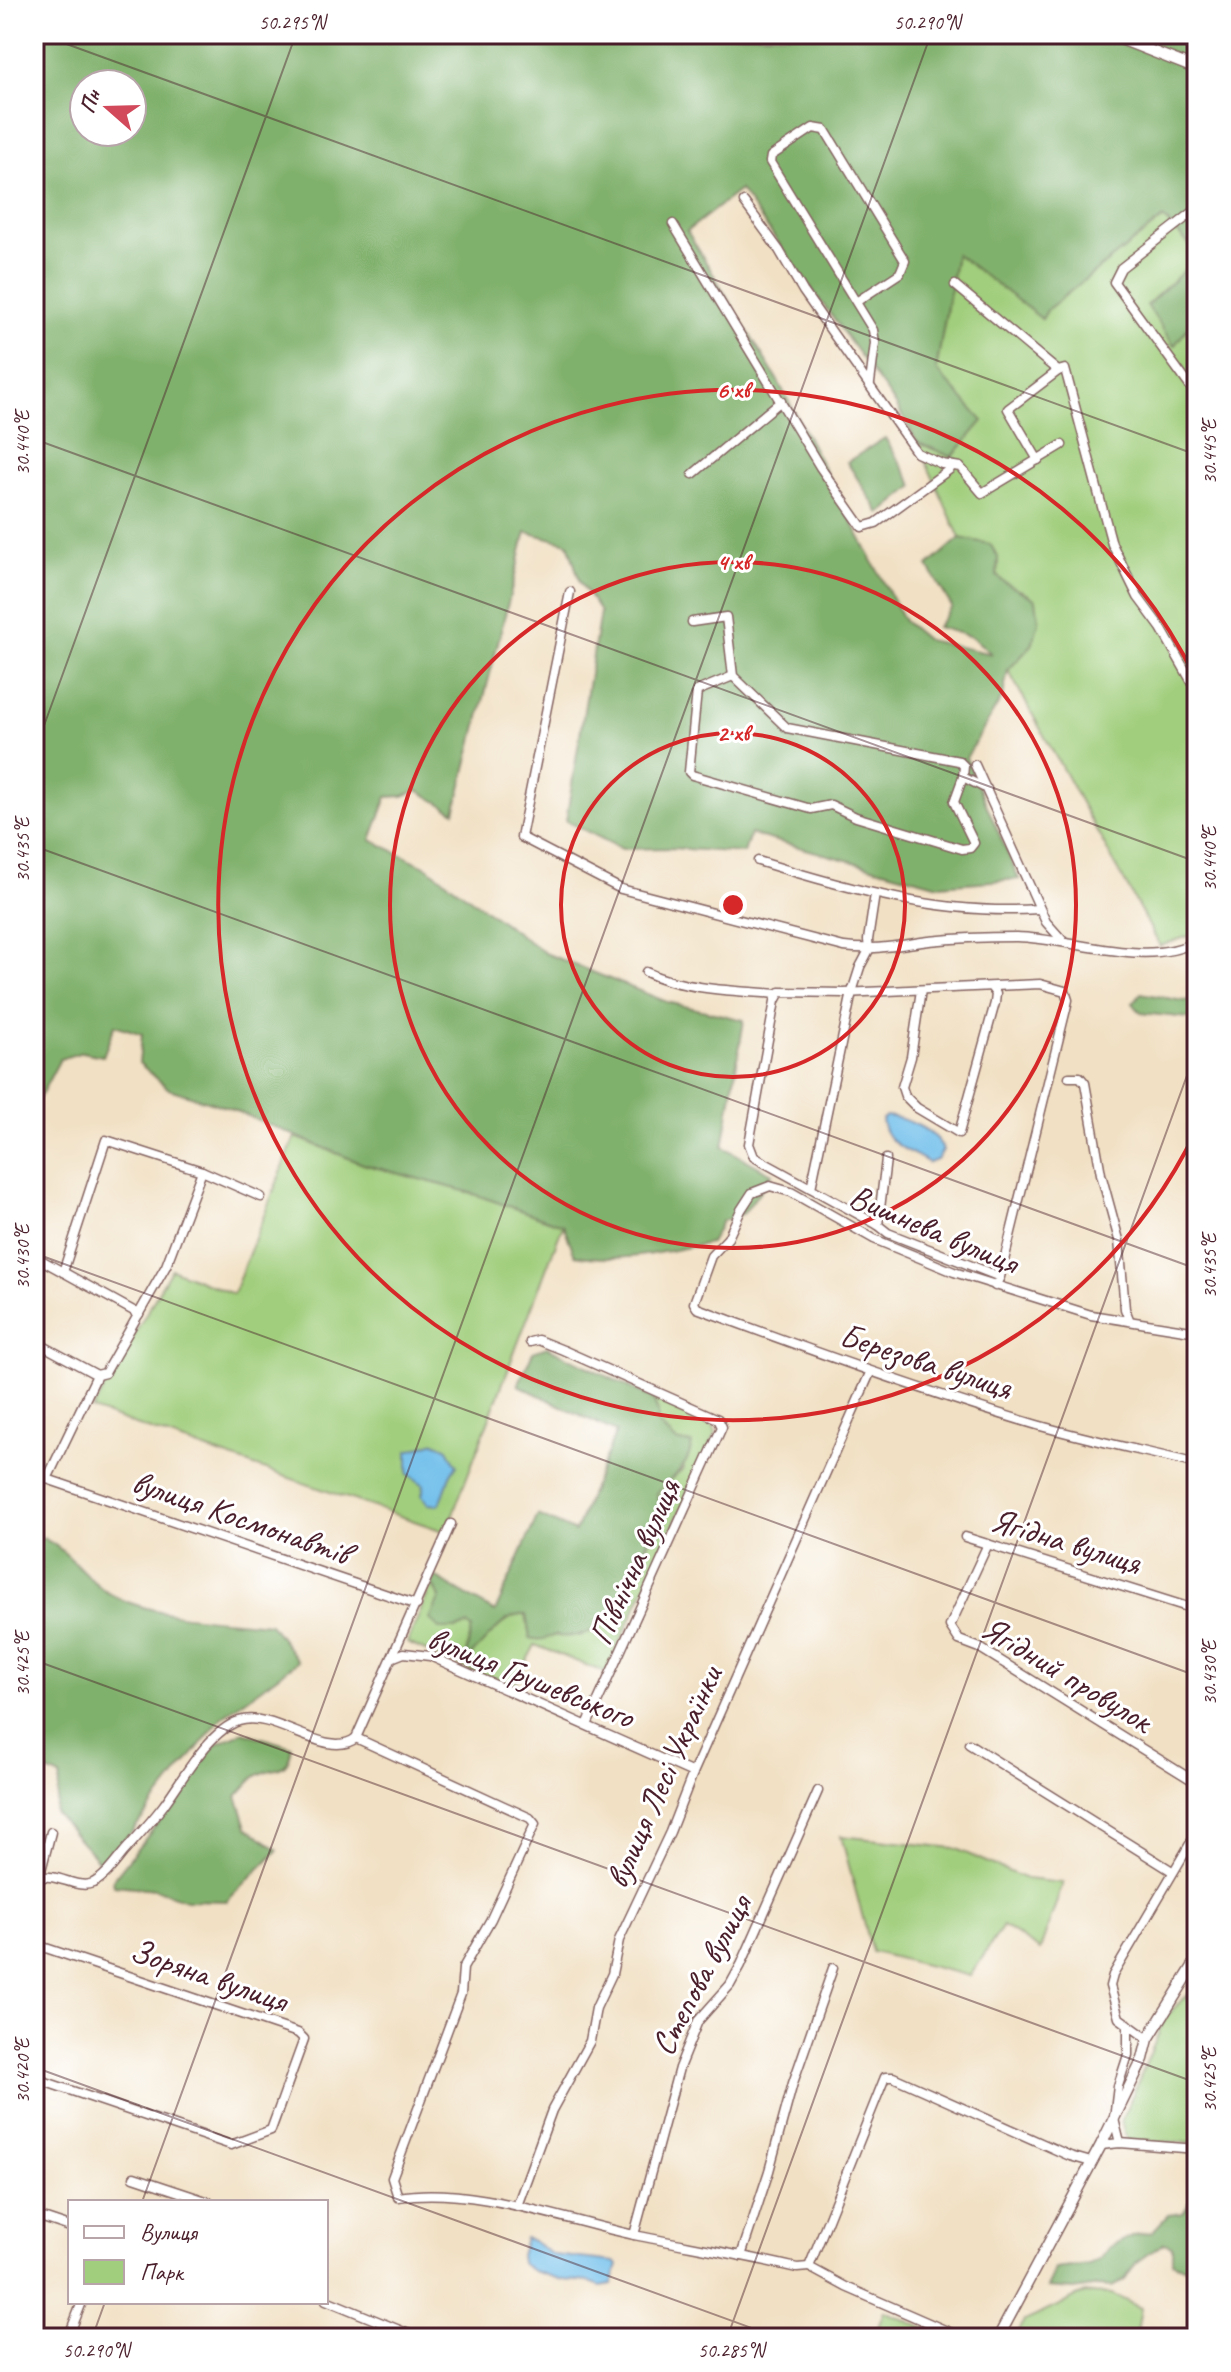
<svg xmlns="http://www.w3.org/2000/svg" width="1231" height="2372" viewBox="0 0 1231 2372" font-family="Caveat,sans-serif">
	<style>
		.green { fill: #a0ce7c; stroke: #757654; stroke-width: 2 }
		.forest { fill: #80b16c; stroke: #65684c; stroke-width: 2; fill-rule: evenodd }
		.water { fill: #71bfeb; stroke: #5e6f8b; stroke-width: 2 }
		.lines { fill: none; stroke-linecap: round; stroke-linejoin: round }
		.minor-casing { stroke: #846360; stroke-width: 11 }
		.tertiary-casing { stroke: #846360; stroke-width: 13 }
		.minor { stroke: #fff; stroke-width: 8 }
		.tertiary { stroke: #fff; stroke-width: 10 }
		.ticks { fill: none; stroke: #4a1f2b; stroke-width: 2; stroke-opacity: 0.45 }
		.ring { fill: none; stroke: #d62828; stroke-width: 4 }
		.labels { text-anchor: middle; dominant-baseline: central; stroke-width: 6; stroke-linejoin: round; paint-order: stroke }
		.street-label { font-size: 34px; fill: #4a1f2b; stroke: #fff }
		.centre { fill: #d62828; stroke: #fff; stroke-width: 4 }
		.ring-label { font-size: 24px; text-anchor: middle; font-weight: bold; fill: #d62828; stroke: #fff; stroke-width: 6; stroke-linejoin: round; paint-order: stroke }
		.neatline { fill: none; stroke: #4a1f2b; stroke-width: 3 }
		.ticks-label { font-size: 20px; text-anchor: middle; fill: #4a1f2b }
	</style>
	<rect width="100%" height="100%" fill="#fff"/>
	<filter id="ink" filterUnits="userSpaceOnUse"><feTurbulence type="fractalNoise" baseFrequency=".0125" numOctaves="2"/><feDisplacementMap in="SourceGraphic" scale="16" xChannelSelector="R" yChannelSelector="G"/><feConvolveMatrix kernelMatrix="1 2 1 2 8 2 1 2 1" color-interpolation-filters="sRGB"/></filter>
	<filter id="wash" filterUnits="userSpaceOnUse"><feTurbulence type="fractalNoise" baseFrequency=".006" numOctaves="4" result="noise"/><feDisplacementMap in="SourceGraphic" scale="32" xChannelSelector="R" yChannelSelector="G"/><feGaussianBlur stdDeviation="1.8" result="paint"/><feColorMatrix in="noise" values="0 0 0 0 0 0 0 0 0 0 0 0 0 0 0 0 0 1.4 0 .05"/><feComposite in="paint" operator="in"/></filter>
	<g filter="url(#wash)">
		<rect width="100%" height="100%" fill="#f1e0c3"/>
		<g class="green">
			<polygon points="1164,218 1197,252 1197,259 1147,305 1174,345 1197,316 1197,933 1160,946 1008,670 1032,645 1023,591 1009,588 997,576 998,557 960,538 917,442 952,457 936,371 956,253 1042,319 1047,309"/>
			<polygon points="295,1137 364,1164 468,1192 563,1225 446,1532 92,1410 171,1269 233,1294"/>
			<path d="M652,1398L713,1426L716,1432L606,1673L535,1645L512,1689L407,1643L432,1584L456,1629L468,1625L473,1628L466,1653L512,1616L526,1614L530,1637C542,1641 548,1636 559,1635C566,1634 574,1636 582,1636L635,1574L641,1554L649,1542L648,1537L660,1533L657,1493L666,1482L684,1469L676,1441L658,1424V1412Z"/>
			<polygon points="841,1836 954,1848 1026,1879 1063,1883 1040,1950 1003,1926 970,1976 872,1952"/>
			<polygon points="1187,1995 1191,2011 1197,2011 1197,2143 1127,2140 1121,2122 1166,2016"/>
			<polygon points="1085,2293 1112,2294 1141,2308 1136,2338 1014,2338 1025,2321"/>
			<polygon points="884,2311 946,2338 874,2338"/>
		</g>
		<g class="forest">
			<path d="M34,34H1197V252L1163,218L1048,309L1042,319L956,254L936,370L983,421L952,457L917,442L896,405L740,190L687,231L778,381L904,621L927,640L992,654L972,637L937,627L952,607L928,566L960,538L990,544L998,557L997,576C1009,588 1023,590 1036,600L1039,622L1032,645L1008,670L1003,696L966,758L1019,879L939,885L750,834L744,853L671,848L622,849L566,821L600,612L580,582L568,543L526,532L455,812L417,790L403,796L387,797L371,840L427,867L545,953L667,1002L744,1020L723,1147L772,1174L744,1213L722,1221L710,1243C666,1251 619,1264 575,1255L563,1225L468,1192L363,1164L229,1108L169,1089L139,1063L142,1034L115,1025L103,1056L82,1052L60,1059L34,1108ZM84,84H132V132H84Z"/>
			<polygon points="1197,259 1197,316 1174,346 1147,305"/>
			<polygon points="885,438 914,486 880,514 847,462"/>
			<polygon points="1141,993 1183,1001 1197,999 1197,1019 1141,1013 1133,1003"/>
			<path d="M547,1347L652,1398L658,1412V1424L676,1441L692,1444C687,1471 673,1474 657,1493L660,1533L653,1538L648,1537C648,1545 645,1547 642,1554C626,1588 617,1632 573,1636C565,1636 563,1638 555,1635C546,1639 539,1641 530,1638L526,1615C504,1612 485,1644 469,1657L466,1654L472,1628L468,1625L456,1629H439L430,1619L440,1597L432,1584L435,1577L495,1612L538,1515L575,1532L616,1432L518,1385L533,1352Z"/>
			<path d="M34,1535C67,1544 84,1580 112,1595C156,1618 222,1619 270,1624L298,1661L222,1717L104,1867L55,1813L60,1777L34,1765Z"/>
			<path d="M243,1732L292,1747C287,1777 274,1764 255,1777C249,1782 243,1790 237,1796L247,1827L278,1850L227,1901L186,1900L155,1889L114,1885L113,1879L183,1792L215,1745Z"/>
			<polygon points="1197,2191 1197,2273 1172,2262 1172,2246 1164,2243 1136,2263 1125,2280 1112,2287 1099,2286 1074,2290 1047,2288 1055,2269 1089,2265 1099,2260 1109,2247 1134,2235 1152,2232 1168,2215 1183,2213"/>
		</g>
		<g class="water">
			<path d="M886,1116C906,1118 936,1130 943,1150L937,1160L929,1163C910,1150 884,1145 882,1119Z"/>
			<path d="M435,1442L448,1449L457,1466C445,1477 448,1493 438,1505L428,1504L422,1496L424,1485L408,1474V1451Z"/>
			<path d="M525,2238C537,2241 543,2251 554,2255L614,2262L618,2265L612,2284L601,2286L590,2282L563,2280L533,2271L521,2263L520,2254Z"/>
		</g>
	</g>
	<g filter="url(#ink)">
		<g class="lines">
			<g class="minor-casing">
				<g id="minor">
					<polyline points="744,202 779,250 803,291 917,453 942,464 960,467 982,493 1062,445"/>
					<polyline points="1197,209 1121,268 1114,282 1197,396"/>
					<polyline points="673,224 820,467 862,527 876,523 950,469 949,465"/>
					<polyline points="955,285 1058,371 1065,369 1112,544 1138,597 1161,628 1197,691"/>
					<polyline points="856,302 900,273 905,261 825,130 813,128 771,156 770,162 873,330 875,343 870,383"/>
					<polyline points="1038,460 1008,409 1058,371"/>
					<polyline points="693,474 781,401"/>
					<path d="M570,592L521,837L621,889L844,947C875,951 899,945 929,941C957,938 987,937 1016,937C1072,938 1146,969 1197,941"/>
					<polyline points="692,622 726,617 733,676 787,728 959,761 964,766 963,777 987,789"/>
					<polyline points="733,676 697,691 689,772 692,775 811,809 831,805 856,817 962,849 970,848 974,843 954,802 963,777"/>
					<polyline points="975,765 1046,922 1063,941"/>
					<path d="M758,861C848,889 944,916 1039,909"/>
					<path d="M646,972C683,990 738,991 778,994"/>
					<polyline points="921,990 911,1057 902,1087 905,1096 917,1108 959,1133 995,1003 996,994 991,987"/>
					<polyline points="1069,1077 1080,1077 1085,1083 1101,1174 1119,1240 1125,1309 1129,1319"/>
					<polyline points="811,1188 852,992 860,967 869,950 868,940 875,894"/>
					<polyline points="878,1225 886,1159"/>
					<polyline points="34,1256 63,1272"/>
					<polyline points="995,1286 1000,1277 1066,1009 1068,1000 1065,991 1040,984 844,993 780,992 775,1001 749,1144 754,1157 878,1225 888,1233 1000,1277"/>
					<polyline points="139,1314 63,1272 106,1140 202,1171 261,1197"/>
					<path d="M1197,1332L1091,1315L954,1272L874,1239L791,1192L770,1186L752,1193L741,1210L728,1238L711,1256L694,1303L697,1308C809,1350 922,1391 1037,1425C1090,1440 1144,1451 1197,1464"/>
					<polyline points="34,1341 97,1375"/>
					<polyline points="530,1342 538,1340 563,1350 718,1419 722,1427 587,1725"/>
					<polyline points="34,1478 47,1479 417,1605"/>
					<polyline points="47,1479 97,1375 105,1373 166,1266 202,1171"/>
					<polyline points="965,1537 1197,1610"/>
					<polyline points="988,1544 950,1626 959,1640 980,1648 1197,1783"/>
					<polyline points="394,1657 404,1653 430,1656 693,1773"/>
					<path d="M356,1738L530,1818L535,1824L491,1919L463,1968L461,1994L392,2178L398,2197C471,2185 561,2219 634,2235C688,2246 743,2255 797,2268L809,2267"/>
					<polyline points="969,1744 1172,1871"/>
					<polyline points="39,1878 51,1832"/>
					<path d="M34,1895L39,1878C57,1872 76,1890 93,1883C105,1877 114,1864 123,1853C136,1838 150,1823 163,1806C182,1781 208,1731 239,1721C274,1709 327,1761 356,1738L451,1524"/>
					<polyline points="34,1944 298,2033 304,2039 271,2130 231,2145 34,2078"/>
					<polyline points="1148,2039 1119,2018 1110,1986 1113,1975 1197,1832"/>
					<polyline points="1120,2143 1114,2119 1118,2086 1128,2055 1128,2024"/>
					<polyline points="1101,2145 1120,2143 1197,2149"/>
					<polyline points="134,2177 209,2202"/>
					<polyline points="517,2206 552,2110 590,2041 596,2008 612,1974 619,1940 670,1832 693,1773 870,1373"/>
					<polyline points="34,2215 70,2227"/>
					<polyline points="634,2235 679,2068 698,2021 730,1985 741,1965 818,1791"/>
					<polyline points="741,2256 769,2171 793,2083 833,1968"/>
					<polyline points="326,2300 419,2338"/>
					<polyline points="68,2338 82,2302"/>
					<polyline points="963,2338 846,2287 809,2267 885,2077 893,2077 1070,2156 1091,2162"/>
				</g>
			</g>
			<g class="tertiary-casing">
				<g id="tertiary">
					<polyline points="1108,34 1197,69"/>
					<polyline points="998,2338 1101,2145 1143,2059 1148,2039 1197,1960"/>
				</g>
			</g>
			<use href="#minor" class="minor"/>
			<use href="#tertiary" class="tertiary"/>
		</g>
	</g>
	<path class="ticks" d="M39,34L1197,455M1157,34L1197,48M34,439L1197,862M34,753L296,34M34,846L1197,1269M34,1253L1197,1676M34,1660L1197,2083M34,2067L779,2338M142,2202L931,34M92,2338L105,2302M727,2338L1197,1048"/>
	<g class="ring">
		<circle cx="733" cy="905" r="172"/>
		<circle cx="733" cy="905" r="343"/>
		<path d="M1196 1131A515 515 0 1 1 1196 679"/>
	</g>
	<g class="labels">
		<g class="street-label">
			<text transform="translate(934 1229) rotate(23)">Вишнева вулиця</text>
			<text transform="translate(926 1361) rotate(18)">Березова вулиця</text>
			<text transform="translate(241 1517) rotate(19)">вулиця Космонавтів</text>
			<text transform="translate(1066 1541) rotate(17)">Ягідна вулиця</text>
			<text transform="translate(634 1562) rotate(-66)">Північна вулиця</text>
			<text transform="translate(1067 1674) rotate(31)">Ягідний провулок</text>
			<text transform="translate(531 1677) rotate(22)">вулиця Грушевського</text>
			<text transform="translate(663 1777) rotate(-66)">вулиця Лесі Українки</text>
			<text transform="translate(209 1975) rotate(19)">Зоряна вулиця</text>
			<text transform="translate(701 1975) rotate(-62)">Степова вулиця</text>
		</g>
	</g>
	<circle cx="733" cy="905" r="12" class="centre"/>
	<g class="ring-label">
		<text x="733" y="398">6 хв</text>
		<text x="733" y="570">4 хв</text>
		<text x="733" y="741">2 хв</text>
	</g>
	<rect width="1231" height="2372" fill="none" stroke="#fff" stroke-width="88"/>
	<rect x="68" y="2200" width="260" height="104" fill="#ffffff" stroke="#b7a5aa" stroke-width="2"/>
	<rect x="84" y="2226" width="40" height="12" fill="#ffffff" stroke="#b7a5aa" stroke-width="2"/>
	<text x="140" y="2240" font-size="24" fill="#4a1f2b">Вулиця</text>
	<rect x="84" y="2260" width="40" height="24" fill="#a0ce7c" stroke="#b7a5aa" stroke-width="2"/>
	<text x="140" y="2280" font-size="24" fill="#4a1f2b">Парк</text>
	<g transform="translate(108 108) rotate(290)"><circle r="38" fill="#ffffff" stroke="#b7a5aa" stroke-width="2"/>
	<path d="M0-6L14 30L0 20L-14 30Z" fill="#d1495b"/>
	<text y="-12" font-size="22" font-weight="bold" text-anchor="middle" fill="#4a1f2b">Пн</text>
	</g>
	<rect x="44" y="44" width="1143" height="2284" class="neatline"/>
	<g class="ticks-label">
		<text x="292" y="29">50.295°N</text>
		<text x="927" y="29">50.290°N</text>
		<text transform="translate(22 443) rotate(-90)" y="7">30.440°E</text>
		<text transform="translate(1209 452) rotate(-90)" y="7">30.445°E</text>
		<text transform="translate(22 850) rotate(-90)" y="7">30.435°E</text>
		<text transform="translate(1209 859) rotate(-90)" y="7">30.440°E</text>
		<text transform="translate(22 1257) rotate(-90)" y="7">30.430°E</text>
		<text transform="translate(1209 1266) rotate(-90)" y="7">30.435°E</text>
		<text transform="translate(22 1664) rotate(-90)" y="7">30.425°E</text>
		<text transform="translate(1209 1673) rotate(-90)" y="7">30.430°E</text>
		<text transform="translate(22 2071) rotate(-90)" y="7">30.420°E</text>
		<text transform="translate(1209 2080) rotate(-90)" y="7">30.425°E</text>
		<text x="96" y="2357">50.290°N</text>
		<text x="731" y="2357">50.285°N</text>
	</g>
</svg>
